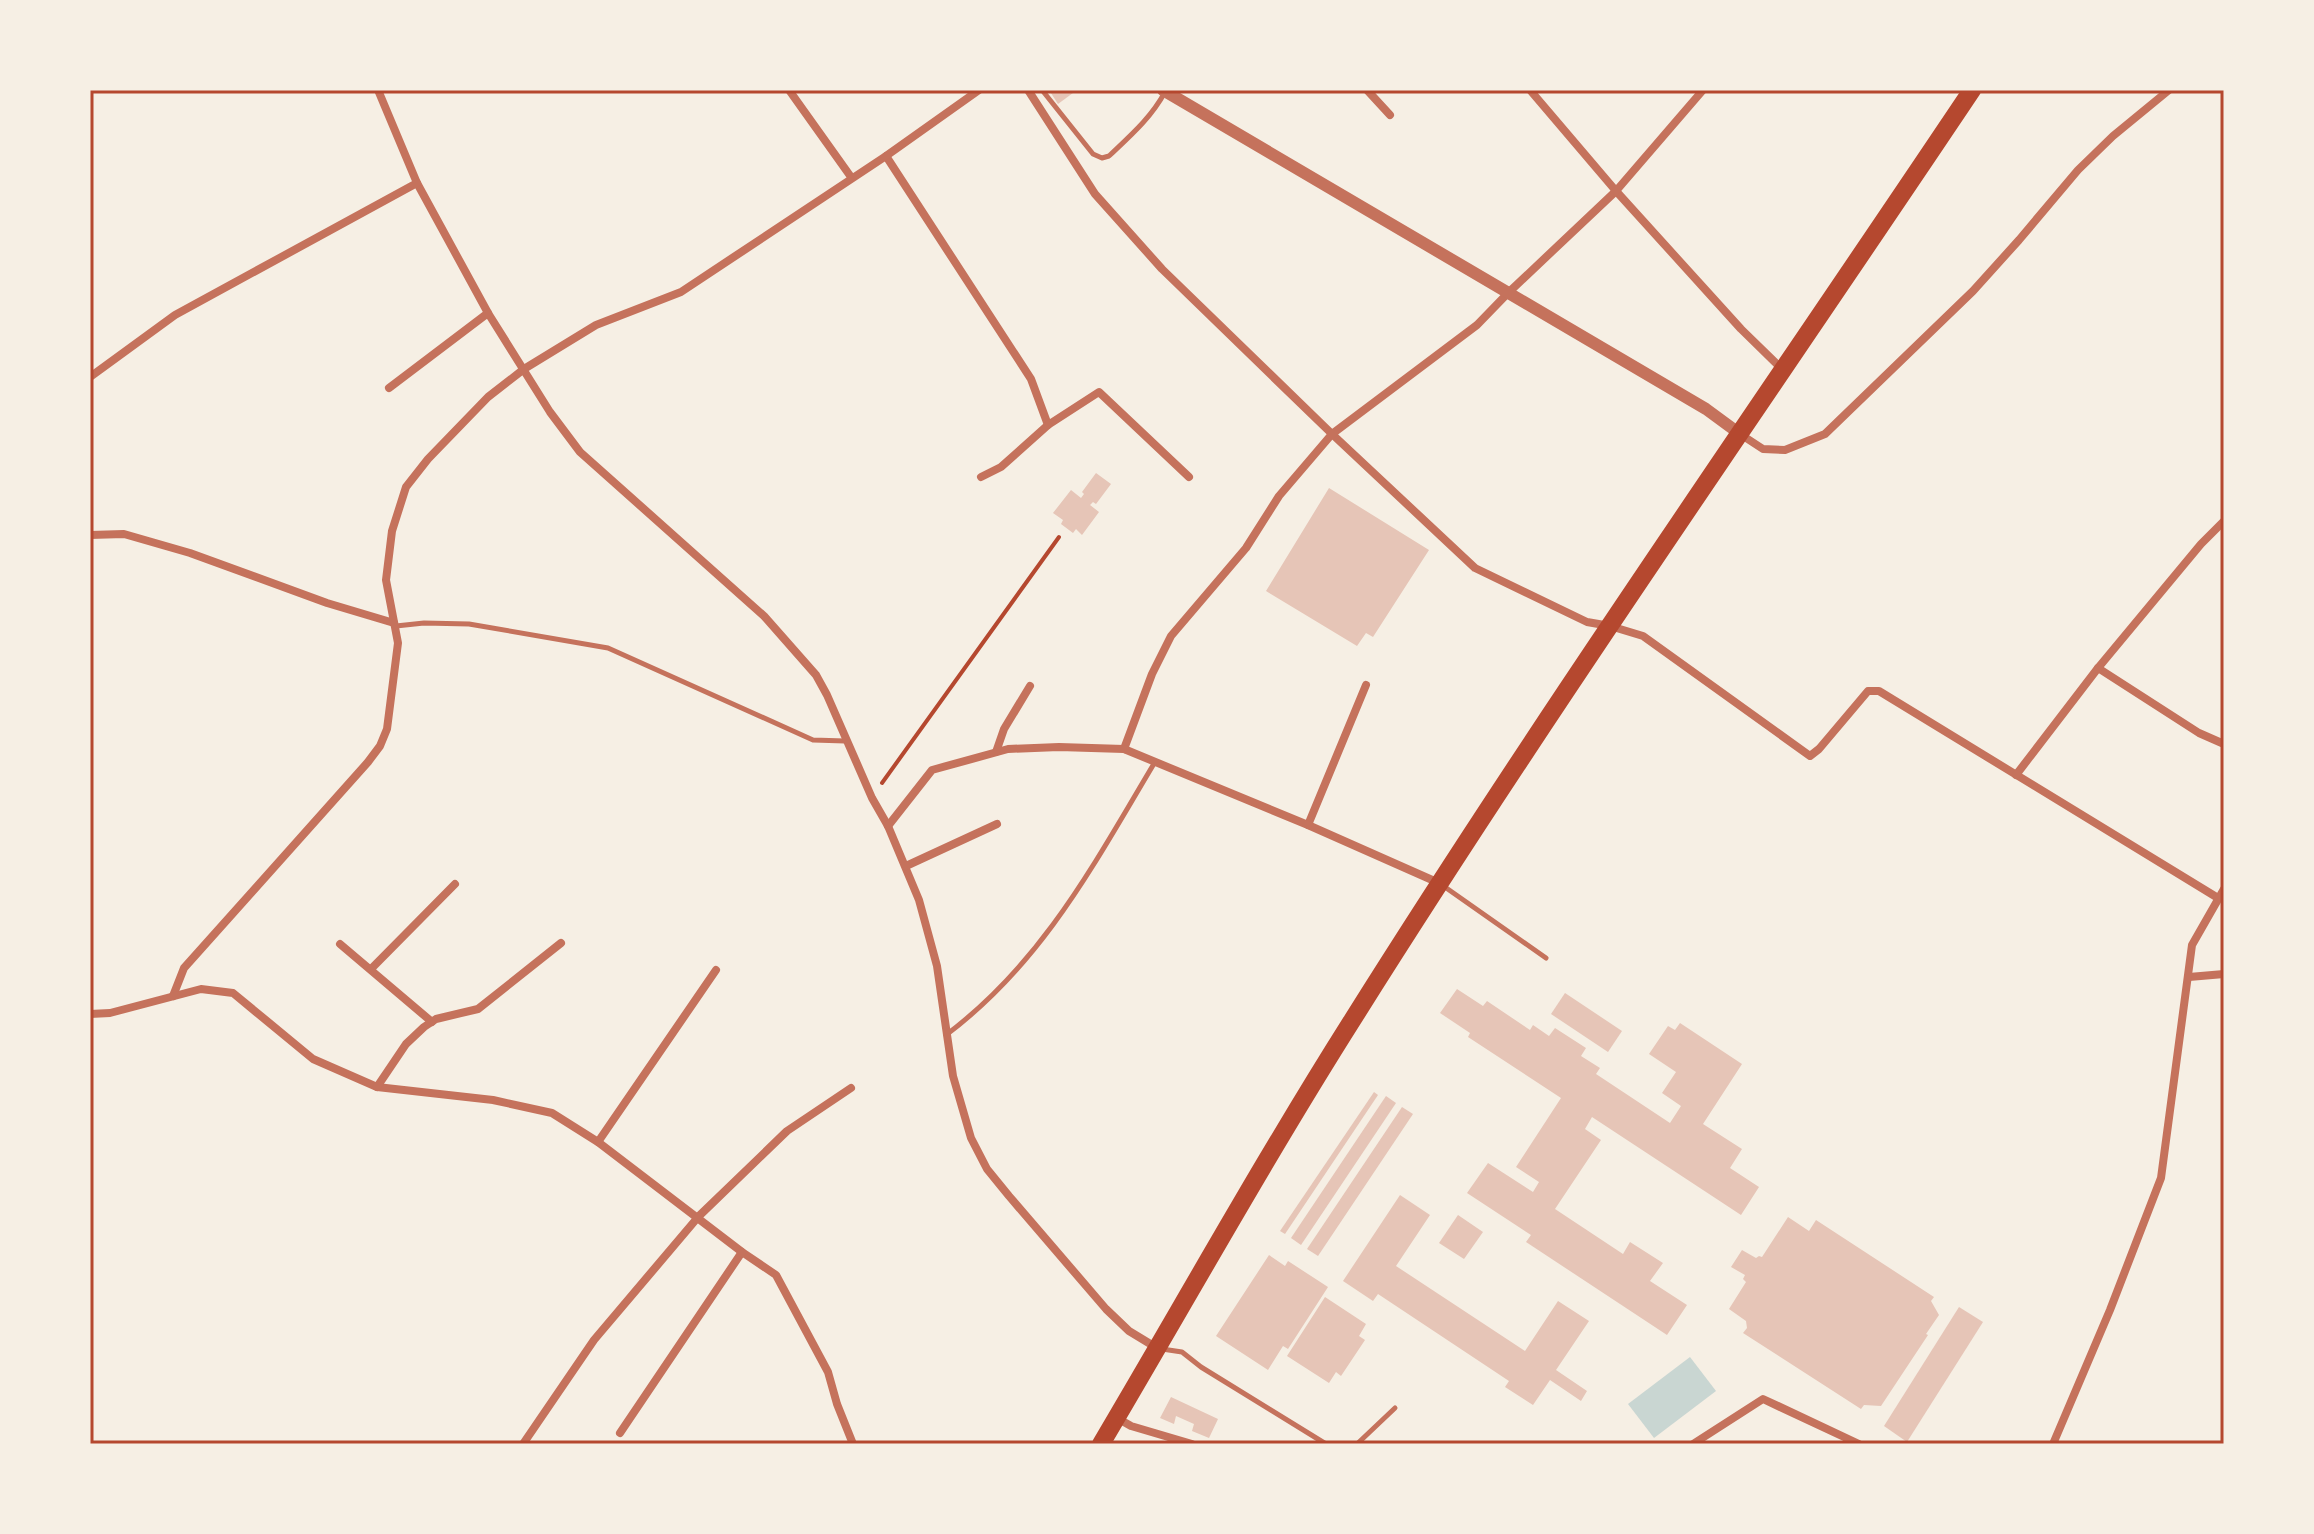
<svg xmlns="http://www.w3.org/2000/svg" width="2314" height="1534" viewBox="0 0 2314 1534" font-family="Karla,sans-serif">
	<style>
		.water { fill: #c9d6d2 }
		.building { fill: #e6c5b7 }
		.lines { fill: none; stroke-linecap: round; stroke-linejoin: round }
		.path { stroke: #b5482f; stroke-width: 4 }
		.service { stroke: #c5725c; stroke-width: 5 }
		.minor { stroke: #c5725c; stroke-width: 8 }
		.tertiary { stroke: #c5725c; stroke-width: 12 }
		.trunk { stroke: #b5482f; stroke-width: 18 }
		.neatline { fill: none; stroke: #b5482f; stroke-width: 3 }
	</style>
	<rect width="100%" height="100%" fill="#f6efe4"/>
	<polygon class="water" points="1690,1357 1716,1391 1654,1438 1628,1404"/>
	<g class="building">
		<polygon points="1049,90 1077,90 1058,104"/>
		<polygon points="1096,473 1111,484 1096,504 1093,502 1090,505 1099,512 1082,535 1076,529 1073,533 1061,524 1063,520 1053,513 1071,490 1081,498 1084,494 1082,492"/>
		<polygon points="1329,488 1429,550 1373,637 1366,633 1357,646 1266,591"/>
		<polygon points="1457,989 1483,1006 1487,1001 1530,1030 1533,1025 1549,1036 1555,1028 1586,1048 1581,1056 1600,1068 1596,1074 1670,1123 1681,1106 1662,1093 1676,1072 1649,1054 1668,1026 1675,1030 1680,1023 1742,1064 1703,1124 1742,1149 1730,1168 1759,1187 1741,1215 1592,1117 1585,1129 1601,1140 1555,1209 1623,1254 1630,1242 1663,1263 1650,1281 1687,1305 1667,1335 1526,1242 1531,1235 1467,1193 1488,1163 1533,1192 1539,1182 1516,1167 1561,1098 1468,1037 1470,1033 1440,1013"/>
		<polygon points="1565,993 1622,1031 1608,1052 1551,1014"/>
		<polygon points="1374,1092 1378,1095 1285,1234 1280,1231"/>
		<polygon points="1386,1096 1396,1103 1301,1245 1291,1238"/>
		<polygon points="1402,1107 1413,1114 1318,1256 1307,1249"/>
		<polygon points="1400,1195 1430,1215 1396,1266 1525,1351 1558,1301 1589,1321 1556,1370 1587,1391 1581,1401 1550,1380 1533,1405 1505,1387 1509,1381 1378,1294 1373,1301 1343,1281"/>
		<polygon points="1458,1215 1483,1232 1464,1259 1439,1243"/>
		<polygon points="1788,1217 1809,1231 1816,1220 1934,1297 1931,1301 1939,1315 1926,1334 1928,1335 1881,1406 1864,1405 1861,1409 1743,1333 1747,1328 1746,1321 1729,1309 1746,1282 1743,1279 1745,1275 1731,1267 1742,1250 1756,1258 1759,1256 1762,1257"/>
		<polygon points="1269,1255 1285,1266 1288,1261 1328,1287 1288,1349 1283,1346 1268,1370 1216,1336"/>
		<polygon points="1325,1297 1366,1324 1359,1336 1365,1340 1341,1376 1336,1372 1329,1383 1287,1356"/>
		<polygon points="1959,1307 1983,1322 1907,1442 1884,1426"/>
		<polygon points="1171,1397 1218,1419 1209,1438 1192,1431 1194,1424 1176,1416 1174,1424 1160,1418"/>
	</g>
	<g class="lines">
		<polyline class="path" points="882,783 1059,537"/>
		<g class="service">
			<path d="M1042,90L1093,154L1102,158L1109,156C1130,136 1151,118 1165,92"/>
			<polyline points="396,626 424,623 469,624 608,648 813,740 845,741"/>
			<polyline points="1442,885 1546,958"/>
			<path d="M946,1035C1043,962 1094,864 1155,762"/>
			<polyline points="1162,1349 1182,1352 1201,1367 1326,1444"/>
			<polyline points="1357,1444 1395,1408"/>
		</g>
		<g class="minor">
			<polyline points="378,90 417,183 488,313 550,412 580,452 764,616 816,675 827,695 872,798 888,826 919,900 937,966 953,1076 971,1138 987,1169 1009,1196 1106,1309 1129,1331 1157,1348"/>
			<polyline points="789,90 851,177"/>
			<polyline points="1028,90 1095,194 1162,269 1332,434 1475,568 1587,622 1610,626 1643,636 1810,756 1819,749 1868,691 1879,691 2218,898"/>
			<polyline points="1367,90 1390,115"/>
			<polyline points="1530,90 1616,191 1741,329 1783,370"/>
			<polyline points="886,156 1031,379 1048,425 1099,392 1189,477"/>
			<polyline points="90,377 175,315 417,183"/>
			<polyline points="389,388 488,313"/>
			<polyline points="1740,434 1763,449 1785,450 1825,434 1973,291 2019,240 2078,170 2113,136 2169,90"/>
			<polyline points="981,477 1001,467 1048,425"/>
			<polyline points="90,535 124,534 190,553 327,603 394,623"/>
			<polyline points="2098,668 2199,733 2224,744"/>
			<polyline points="1124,749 1152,674 1171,636 1246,548 1279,496 1332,434 1477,325 1508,293 1616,191 1703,90"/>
			<polyline points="996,752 1004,729 1030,686"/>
			<polyline points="2016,775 2098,668 2201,544 2224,521"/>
			<polyline points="1308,825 1366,685"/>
			<polyline points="888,826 932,770 1008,749 1059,747 1124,749 1308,825 1439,883"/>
			<polyline points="906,866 997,824"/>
			<polyline points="340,944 432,1022"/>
			<polyline points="371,969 455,884"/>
			<polyline points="2189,977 2224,974"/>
			<polyline points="173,996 184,968 368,762 380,746 387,729 398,643 386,580 392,531 406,487 428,459 488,397 524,369 596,325 681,292 886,156 979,90"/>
			<polyline points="90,1014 110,1013 201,989 233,993 313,1059 377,1087 493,1100 552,1113 598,1142 742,1252 776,1275 828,1372 837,1404 853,1444"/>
			<polyline points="377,1087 406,1044 424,1027 436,1019 478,1009 561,943"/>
			<polyline points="598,1142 716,970"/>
			<polyline points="1117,1418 1131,1426 1192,1444"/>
			<polyline points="620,1433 742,1252"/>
			<polyline points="523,1444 594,1340 699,1216 787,1131 851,1088"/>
			<polyline points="1693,1444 1763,1399 1859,1444"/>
			<polyline points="2053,1444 2110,1310 2161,1178 2192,945 2224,889"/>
		</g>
		<polyline class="tertiary" points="1163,90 1706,409 1740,434"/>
		<path class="trunk" d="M1101,1444C1185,1302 1265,1158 1353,1019C1551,704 1765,399 1972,90"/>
	</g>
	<rect width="2314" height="1534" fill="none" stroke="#f6efe4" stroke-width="184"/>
	<rect x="92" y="92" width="2130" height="1350" class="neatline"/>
</svg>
